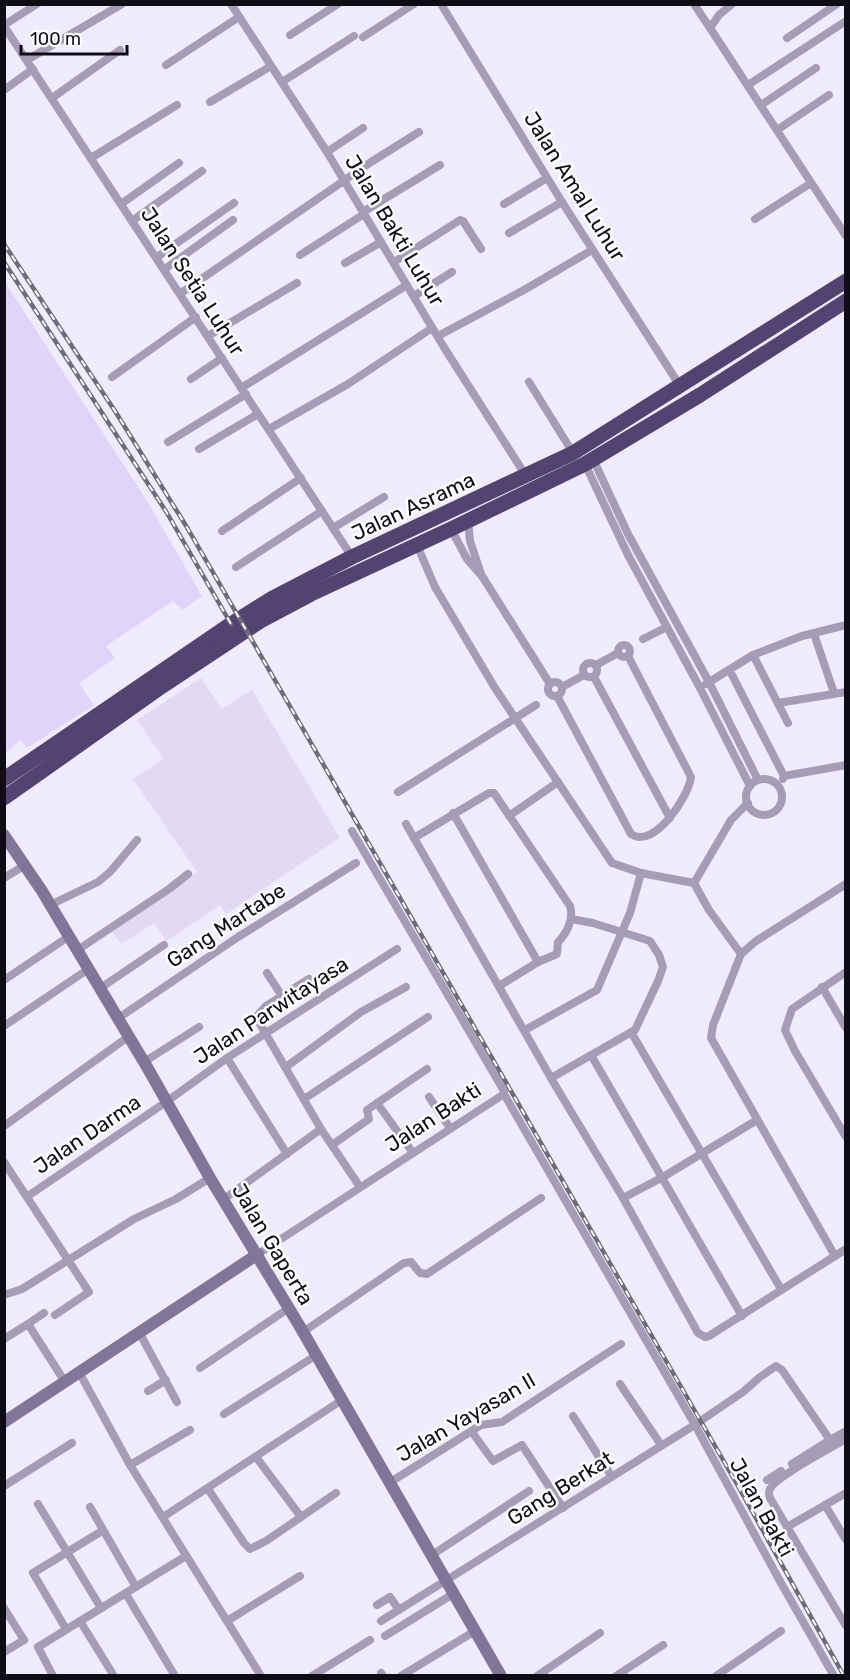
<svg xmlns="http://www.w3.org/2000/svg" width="850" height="1680" viewBox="0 0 850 1680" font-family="Rubik,sans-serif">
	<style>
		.built { fill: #e1daf2 }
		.green { fill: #e0d4fb }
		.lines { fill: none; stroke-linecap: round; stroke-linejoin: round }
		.street { stroke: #a49db5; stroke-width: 8 }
		.secondary { stroke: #817698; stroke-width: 12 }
		.highway { stroke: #534371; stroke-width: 15 }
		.rail-casing { stroke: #6f6b79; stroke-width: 4.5 }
		.rail { stroke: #fff; stroke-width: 2; stroke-dasharray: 7; stroke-linecap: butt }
		.labels { text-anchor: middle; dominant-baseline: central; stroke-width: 5; stroke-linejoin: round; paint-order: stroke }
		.street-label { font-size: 21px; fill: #100c17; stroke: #fff }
	</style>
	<rect width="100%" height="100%" fill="#f0ebfe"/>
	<polygon class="built" points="201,678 222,709 252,690 340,838 226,914 220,905 166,941 154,923 121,944 110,929 197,872 133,779 164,759 137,720"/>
	<polygon class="green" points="4,281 147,501 202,596 183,610 173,601 106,646 115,658 79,683 94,705 27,748 21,740 5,753"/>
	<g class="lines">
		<g class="street">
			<polyline points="231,4 327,152 445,349 526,476"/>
			<polyline points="441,4 562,202 680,386"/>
			<polyline points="694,4 710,28"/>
			<polyline points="732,4 719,15 710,28 846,236"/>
			<polyline points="4,25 37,4"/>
			<polyline points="4,26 352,557"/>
			<polyline points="290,35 338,4"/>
			<polyline points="363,37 414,4"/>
			<polyline points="787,38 837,4"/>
			<polyline points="27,60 122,4"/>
			<polyline points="166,65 239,17"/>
			<polyline points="282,82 354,36"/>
			<polyline points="748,85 846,21"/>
			<polyline points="4,90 33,69"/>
			<polyline points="52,98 120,50"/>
			<polyline points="210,102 271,66"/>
			<polyline points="761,105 816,68"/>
			<polyline points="777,130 829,95"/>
			<polyline points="327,152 363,128"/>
			<polyline points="91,158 177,105"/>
			<polyline points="121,204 179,163"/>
			<polyline points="504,204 547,178"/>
			<polyline points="363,212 440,165"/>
			<polyline points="755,219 811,183"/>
			<polyline points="132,221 202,171"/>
			<polyline points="509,233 562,202"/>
			<polyline points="300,255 364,214"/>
			<polyline points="157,257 234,203"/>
			<polyline points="394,262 460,220 463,221 481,249"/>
			<polyline points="345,263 381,242"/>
			<polyline points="165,269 233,220"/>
			<polyline points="181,293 371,162 419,132"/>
			<polyline points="414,296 452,272"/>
			<polyline points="208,336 297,283"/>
			<polyline points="438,336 524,290 592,250"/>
			<polyline points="112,377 196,317"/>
			<polyline points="191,379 222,358"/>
			<polyline points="529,382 573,453"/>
			<polyline points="241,388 407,285"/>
			<polyline points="269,429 348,384 432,328"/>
			<polyline points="168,442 246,394"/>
			<polyline points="199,449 258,414"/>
			<polyline points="593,459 628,534 709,682 758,780"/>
			<polyline points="585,464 628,555 700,688 750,786"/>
			<polyline points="468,520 470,541 481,574"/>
			<polyline points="333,528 384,497"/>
			<polyline points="451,529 467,559 482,576 550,684"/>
			<polyline points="222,531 301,478"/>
			<polyline points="417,545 435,587 495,688 612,863 641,873 694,883"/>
			<polyline points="236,567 322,511"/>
			<polyline points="814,634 834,693"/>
			<polyline points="643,639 667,627"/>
			<circle cx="624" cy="651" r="6"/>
			<polyline points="753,655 788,723"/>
			<circle cx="590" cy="670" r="7"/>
			<polyline points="596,665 618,653"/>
			<polyline points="732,675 784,776"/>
			<polyline points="594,677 670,818"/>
			<circle cx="555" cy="689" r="7"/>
			<polyline points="706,684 753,655 802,636 846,625"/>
			<polyline points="562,687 584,675"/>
			<path d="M557,696L631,834C654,850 689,796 691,777L628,656"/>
			<polyline points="778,703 846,692"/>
			<polyline points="783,779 784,776 846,765"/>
			<circle cx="764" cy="797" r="18"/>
			<polyline points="398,792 536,705"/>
			<polyline points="748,803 731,820 694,883 709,910 741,954 713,1025 711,1038 835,1256"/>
			<polyline points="453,813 538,962"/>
			<polyline points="509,816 558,782"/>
			<polyline points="406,824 555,1085 623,1198 698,1333 705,1337 709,1336 846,1249"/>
			<polyline points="352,831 504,1091 504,1094 695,1425 781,1583 834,1676"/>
			<path d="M414,838L489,793H494L570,906C574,919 567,933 558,942L557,954L538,962L499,986"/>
			<polyline points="4,878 25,865"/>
			<polyline points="50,905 98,882 110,872 137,840"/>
			<polyline points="76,951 169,889 188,874"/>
			<polyline points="741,954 756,941 846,884"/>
			<polyline points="846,972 792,1009 785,1030 795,1051 846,1137"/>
			<polyline points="267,973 282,996"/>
			<polyline points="309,979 266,1006 256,1017 321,1129 360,1187"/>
			<polyline points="4,980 68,937"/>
			<polyline points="822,987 846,1028"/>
			<polyline points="99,989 164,945"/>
			<polyline points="117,1019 238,937 356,863"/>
			<polyline points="4,1026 87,970"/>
			<polyline points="525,1030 597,990 630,913 641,873"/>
			<polyline points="631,1032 781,1289"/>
			<polyline points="591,1055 742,1316"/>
			<polyline points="227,1058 287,1154"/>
			<polyline points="144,1062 199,1027"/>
			<polyline points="286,1067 361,1012 406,987"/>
			<polyline points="551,1078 635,1030 658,981 663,967 659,955 650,941 593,923 571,919"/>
			<polyline points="429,1097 450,1128"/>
			<polyline points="304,1099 428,1017"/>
			<polyline points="377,1103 413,1153"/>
			<polyline points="4,1126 128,1037"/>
			<polyline points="332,1145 369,1119 367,1110 427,1069"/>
			<polyline points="4,1162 89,1292 55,1315"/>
			<polyline points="28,1196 166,1102 227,1058 397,949"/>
			<polyline points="623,1198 663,1177 757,1120"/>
			<polyline points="224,1199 321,1129"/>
			<polyline points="258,1254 504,1094"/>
			<polyline points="4,1295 22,1289 134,1219 176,1199 210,1178"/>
			<polyline points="28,1324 44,1313"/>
			<polyline points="139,1332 177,1402"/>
			<polyline points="303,1332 404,1263 411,1262 420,1273 427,1274 541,1198"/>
			<polyline points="4,1339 28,1324 65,1382"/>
			<polyline points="200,1368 289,1308"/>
			<polyline points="79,1372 130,1465 261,1676"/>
			<polyline points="620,1384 661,1445"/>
			<polyline points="148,1391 166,1380"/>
			<polyline points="224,1414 315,1356"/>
			<polyline points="573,1416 612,1477"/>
			<polyline points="472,1432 493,1461 522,1445 563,1508"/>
			<path d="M846,1439C832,1447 775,1477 770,1489C768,1492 769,1495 770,1498L846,1626"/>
			<polyline points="792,1464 830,1440"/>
			<polyline points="130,1465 190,1430"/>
			<polyline points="767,1480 781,1471"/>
			<polyline points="389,1483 481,1425 502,1422 621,1344"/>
			<polyline points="4,1486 72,1443"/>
			<polyline points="208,1489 244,1543 250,1549 266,1541 301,1517 256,1457"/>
			<polyline points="38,1504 101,1608"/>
			<polyline points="825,1505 846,1540"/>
			<polyline points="90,1507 136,1587"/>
			<polyline points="163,1517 342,1400"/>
			<polyline points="301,1517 336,1493"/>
			<polyline points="787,1527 846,1493"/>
			<polyline points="432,1555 529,1491"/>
			<polyline points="126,1594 175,1676"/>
			<polyline points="377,1605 390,1597 399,1610"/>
			<polyline points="4,1608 24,1640"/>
			<polyline points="80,1621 114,1676"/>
			<polyline points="227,1621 300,1576"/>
			<polyline points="381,1621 693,1426 743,1392 760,1377 776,1366 782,1370 830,1440 846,1431"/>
			<polyline points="66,1629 33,1573 102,1531"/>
			<polyline points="385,1636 453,1594"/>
			<polyline points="38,1647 186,1556"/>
			<polyline points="38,1647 53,1676"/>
			<polyline points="4,1652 24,1640"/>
			<polyline points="381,1673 383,1676"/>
			<polyline points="312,1676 370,1640"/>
			<polyline points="401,1676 475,1631"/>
			<polyline points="537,1676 600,1633"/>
			<polyline points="616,1676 663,1645"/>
			<polyline points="716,1676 781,1631"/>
		</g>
		<g class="secondary">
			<polyline points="4,835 42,891 147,1067 210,1178 299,1325 501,1676"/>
			<polyline points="4,1422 258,1254"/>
		</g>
		<g class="highway">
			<polyline points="4,779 231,624 271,599 352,557 573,453 846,281"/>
			<polyline points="4,798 161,687 262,620 311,594 451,529 585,464 700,395 846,301"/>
		</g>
		<g class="rail-casing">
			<g id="rail">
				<polyline points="4,244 115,411 188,529 738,1486 844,1676"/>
				<polyline points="4,262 167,513 231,624"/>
			</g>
		</g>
		<use href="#rail" class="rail"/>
	</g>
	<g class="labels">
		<g class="street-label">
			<text transform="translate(575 186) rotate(58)">Jalan Amal Luhur</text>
			<text transform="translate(395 230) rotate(59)">Jalan Bakti Luhur</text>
			<text transform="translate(193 281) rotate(57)">Jalan Setia Luhur</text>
			<text transform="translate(413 506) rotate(-25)">Jalan Asrama</text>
			<text transform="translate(226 925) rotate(-33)">Gang Martabe</text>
			<text transform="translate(271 1010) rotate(-33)">Jalan Parwitayasa</text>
			<text transform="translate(433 1117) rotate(-33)">Jalan Bakti</text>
			<text transform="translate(87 1134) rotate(-34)">Jalan Darma</text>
			<text transform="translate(273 1244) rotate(59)">Jalan Gaperta</text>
			<text transform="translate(466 1417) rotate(-30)">Jalan Yayasan II</text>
			<text transform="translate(560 1488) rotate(-32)">Gang Berkat</text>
			<text transform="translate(762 1507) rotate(61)">Jalan Bakti</text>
		</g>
	</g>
	<rect width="850" height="1680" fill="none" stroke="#100c17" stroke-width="12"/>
	<path d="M21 45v9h106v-9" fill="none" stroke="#100c17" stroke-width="3"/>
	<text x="30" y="45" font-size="18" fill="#100c17" stroke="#ffffff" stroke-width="4.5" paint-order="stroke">100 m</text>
</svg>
